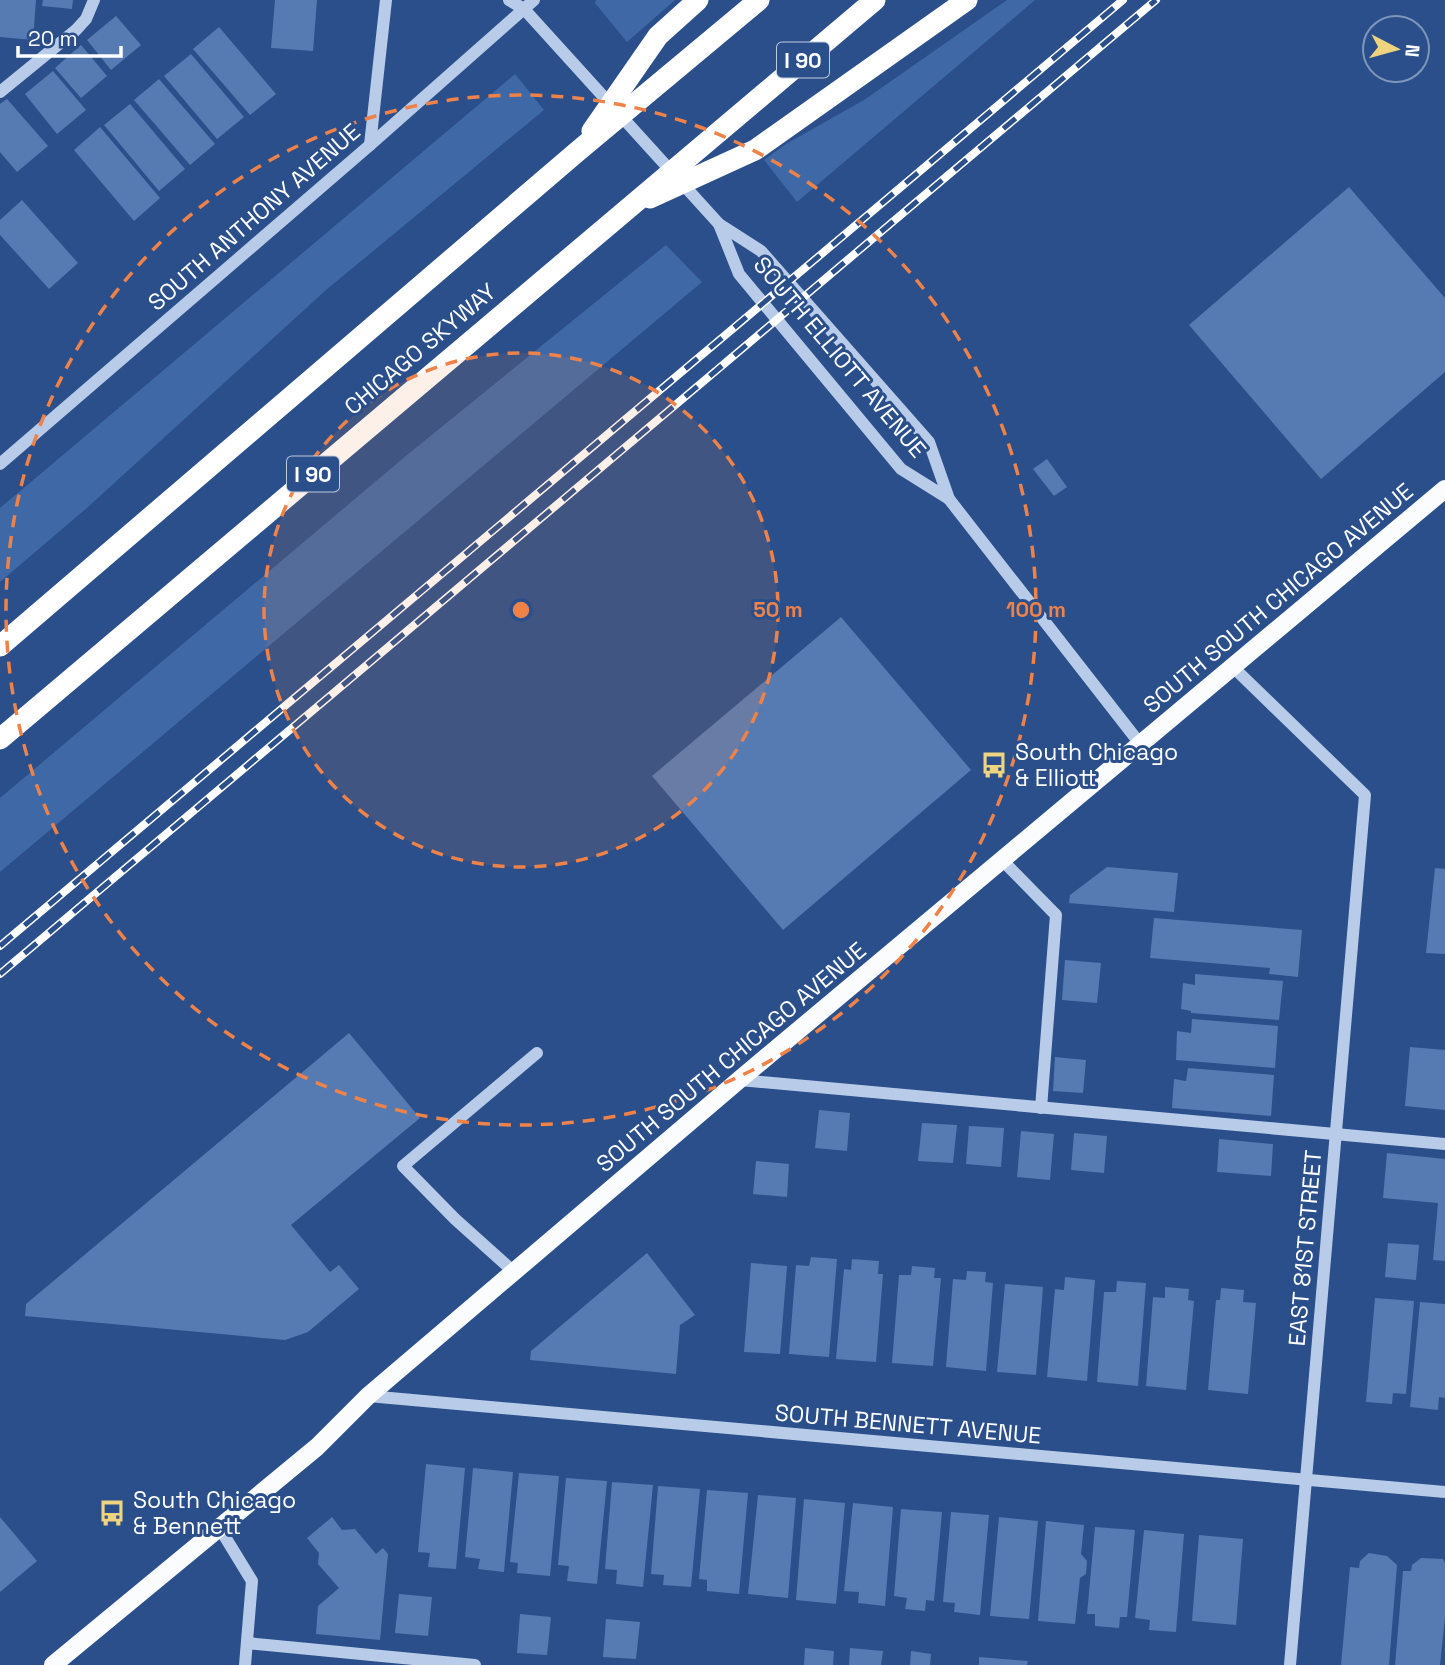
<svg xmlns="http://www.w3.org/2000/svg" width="1445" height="1665" viewBox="0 0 1445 1665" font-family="'Space Grotesk',sans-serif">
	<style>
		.green { fill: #3f69a6 }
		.building { fill: #567bb2 }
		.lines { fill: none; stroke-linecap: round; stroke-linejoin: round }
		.minor { stroke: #b8cce9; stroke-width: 12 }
		.major { stroke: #fafcfe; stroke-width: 18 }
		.highway { stroke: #fff; stroke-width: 21 }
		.rail-casing { stroke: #fff; stroke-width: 8 }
		.rail { stroke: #2a4f8a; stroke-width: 5; stroke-dasharray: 16; stroke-linecap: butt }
		.ring { fill: none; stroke: #ee8249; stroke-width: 3.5; stroke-dasharray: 12 9 }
		.labels { text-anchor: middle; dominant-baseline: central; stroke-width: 6; stroke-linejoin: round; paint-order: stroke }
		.shield { fill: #2a4f8a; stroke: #bfcadc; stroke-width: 2 }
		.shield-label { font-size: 21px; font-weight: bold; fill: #fff }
		.street-label { font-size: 23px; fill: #fff; stroke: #2a4f8a }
		.poi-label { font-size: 23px; fill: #fff; stroke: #2a4f8a; text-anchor: start }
		.centre { fill: #ee8249; stroke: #2a4f8a; stroke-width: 3.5 }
		.ring-label { font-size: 21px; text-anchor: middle; font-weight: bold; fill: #ee8249; stroke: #2a4f8a; stroke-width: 6; stroke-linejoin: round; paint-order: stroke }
	</style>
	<rect width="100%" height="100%" fill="#2a4f8a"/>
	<g class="green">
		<polygon points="596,0 675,0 627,42 595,3"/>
		<polygon points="1007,0 1035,0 797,202 764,160 786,144 864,100"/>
		<polygon points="515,74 544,110 326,290 88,507 0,582 0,508"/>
		<polygon points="666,245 702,282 0,872 0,798 407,455"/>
	</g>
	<g class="building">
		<polygon points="0,0 36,0 33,40 0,37"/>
		<polygon points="43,0 73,0 72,9 42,6"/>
		<polygon points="275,0 317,0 313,51 271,48"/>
		<polygon points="116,16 141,45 111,70 87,40"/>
		<polygon points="219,27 276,94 250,115 193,49"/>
		<polygon points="81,45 107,76 81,98 55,68"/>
		<polygon points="191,54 244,117 217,139 164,76"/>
		<polygon points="53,71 86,110 57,134 25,94"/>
		<polygon points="159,79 215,144 190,165 134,100"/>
		<polygon points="7,99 48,146 17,172 0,152 0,104"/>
		<polygon points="130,104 185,169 159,191 104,125"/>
		<polygon points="100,127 160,198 134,221 74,150"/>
		<polygon points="1349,187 1445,298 1445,372 1321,479 1189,325"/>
		<polygon points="22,200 78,263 49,289 0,235 0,220"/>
		<polygon points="1047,459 1067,487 1054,496 1033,469"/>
		<polygon points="841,617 971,770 783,930 652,776"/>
		<polygon points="1107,867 1178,873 1174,912 1069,903 1070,895"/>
		<polygon points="1435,868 1445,869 1445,954 1426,953"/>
		<polygon points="1154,918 1302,930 1298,977 1269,974 1270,968 1150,958"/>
		<polygon points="1065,960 1101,963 1097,1003 1062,1000"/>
		<polygon points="1195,974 1283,981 1279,1020 1191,1013 1191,1011 1181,1009 1183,983 1195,985"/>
		<polygon points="1192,1019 1278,1026 1275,1068 1176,1060 1177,1031 1191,1033"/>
		<polygon points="349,1033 420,1118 291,1225 330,1272 339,1265 359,1289 308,1332 285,1340 25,1316 26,1304"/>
		<polygon points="1410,1047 1445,1050 1445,1110 1405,1106"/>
		<polygon points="1055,1057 1086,1060 1083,1093 1053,1091"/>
		<polygon points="1188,1068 1274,1075 1271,1116 1172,1108 1174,1079 1186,1081"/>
		<polygon points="819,1110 850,1113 847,1151 815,1148"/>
		<polygon points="922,1123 957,1125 953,1163 918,1161"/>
		<polygon points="969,1126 1004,1128 1001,1167 966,1164"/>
		<polygon points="1021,1131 1054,1134 1050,1180 1017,1177"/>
		<polygon points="1074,1133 1107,1136 1104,1173 1071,1170"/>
		<polygon points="1219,1139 1273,1144 1271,1176 1217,1172"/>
		<polygon points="1387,1153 1445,1159 1445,1261 1433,1260 1438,1203 1383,1198"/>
		<polygon points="756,1161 789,1164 787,1197 753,1194"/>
		<polygon points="1388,1243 1419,1245 1416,1280 1385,1277"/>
		<polygon points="647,1253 695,1315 680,1325 676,1374 530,1360 531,1351"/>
		<polygon points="811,1257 837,1259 829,1357 789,1354 796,1265 809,1266"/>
		<polygon points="852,1259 879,1261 878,1274 883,1274 876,1362 836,1359 844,1269 851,1270"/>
		<polygon points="751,1263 787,1266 780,1354 744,1352"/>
		<polygon points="912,1266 935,1268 934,1278 941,1278 933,1366 892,1363 899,1275 911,1275"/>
		<polygon points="967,1271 986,1272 985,1282 993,1283 986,1371 946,1367 953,1279 966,1280"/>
		<polygon points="1065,1277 1095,1280 1087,1381 1047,1377 1055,1289 1064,1290"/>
		<polygon points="1117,1281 1146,1283 1138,1386 1097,1382 1104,1292 1116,1292"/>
		<polygon points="1005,1284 1043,1287 1036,1375 997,1372"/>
		<polygon points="1165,1287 1189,1289 1188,1300 1194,1301 1186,1390 1146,1386 1153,1297 1165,1298"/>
		<polygon points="1221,1288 1244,1290 1243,1302 1256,1303 1248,1394 1208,1390 1216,1300 1220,1300"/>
		<polygon points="1375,1298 1414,1301 1406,1394 1393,1393 1392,1404 1366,1402"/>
		<polygon points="1420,1302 1445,1304 1445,1398 1439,1397 1438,1410 1410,1407"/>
		<polygon points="426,1464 465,1468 456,1569 428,1567 430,1553 418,1552"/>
		<polygon points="473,1468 513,1472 504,1572 478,1569 480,1559 465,1557"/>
		<polygon points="519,1473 559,1476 550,1576 517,1573 518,1563 510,1562"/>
		<polygon points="566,1478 607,1481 597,1584 567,1581 569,1566 558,1565"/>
		<polygon points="612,1482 653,1485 643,1587 616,1584 617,1570 605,1569"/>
		<polygon points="658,1486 700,1489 691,1587 663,1585 664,1575 651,1574"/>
		<polygon points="707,1490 748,1493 739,1594 707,1591 707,1580 699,1579"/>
		<polygon points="758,1495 796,1498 788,1598 748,1594"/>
		<polygon points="804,1499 845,1503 836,1604 796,1600"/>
		<polygon points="853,1503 893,1507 885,1606 858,1603 859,1592 844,1591"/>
		<polygon points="901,1509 942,1512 934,1601 926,1600 925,1611 905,1609 907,1598 894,1596"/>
		<polygon points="951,1512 989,1515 980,1615 954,1612 955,1603 943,1602"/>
		<polygon points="0,1517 37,1561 0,1592"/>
		<polygon points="332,1517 342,1530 355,1529 376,1554 383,1548 388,1554 380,1640 316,1634 318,1606 339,1588 318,1564 319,1553 307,1538"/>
		<polygon points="999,1517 1038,1521 1029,1619 990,1616"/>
		<polygon points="1046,1521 1084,1525 1081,1554 1087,1561 1086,1574 1080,1578 1075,1624 1038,1621"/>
		<polygon points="1095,1527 1135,1530 1127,1617 1120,1617 1119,1628 1095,1626 1095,1614 1087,1614"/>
		<polygon points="1144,1530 1184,1534 1176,1632 1149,1630 1150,1620 1135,1618"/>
		<polygon points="1199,1535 1243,1539 1236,1625 1192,1621"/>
		<polygon points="1369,1553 1387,1556 1397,1565 1389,1665 1341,1665 1350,1567 1359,1568 1360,1561"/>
		<polygon points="1421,1558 1443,1559 1445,1563 1445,1617 1440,1665 1395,1665 1403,1571 1411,1571 1412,1565"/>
		<polygon points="399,1594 432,1597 428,1636 395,1633"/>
		<polygon points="520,1614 551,1617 547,1655 517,1653"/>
		<polygon points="606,1619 640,1622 636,1659 603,1657"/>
		<polygon points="805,1648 834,1651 833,1665 804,1665"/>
		<polygon points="850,1648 883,1651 881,1665 849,1665"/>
		<polygon points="911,1651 931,1654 930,1665 910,1665"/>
		<polygon points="979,1657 1028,1661 1027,1665 979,1665"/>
	</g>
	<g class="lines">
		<g class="minor">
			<polyline points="509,0 524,9 719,224 761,251 929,442 949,499 1141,745"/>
			<polyline points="0,92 76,30 86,19 94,0"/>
			<polyline points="370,145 386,0"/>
			<polyline points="719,224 739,274 901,469 949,499"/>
			<polyline points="0,464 370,145 534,0"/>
			<polyline points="1233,667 1365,795 1290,1665"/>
			<polyline points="1003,861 1056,915 1041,1108"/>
			<polyline points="739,1080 1445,1144"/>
			<polyline points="514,1272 455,1219 403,1166 537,1053"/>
			<polyline points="368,1396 1445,1492"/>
			<polyline points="219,1527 252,1581 245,1665"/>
			<polyline points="247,1643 475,1665"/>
		</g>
		<polyline class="major" points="53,1665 317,1447 368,1396 739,1080 1445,489"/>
		<g class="highway">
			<polyline points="592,131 658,36 698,0"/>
			<polyline points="650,198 755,150 967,0"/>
			<polyline points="0,646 578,151 759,0"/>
			<polyline points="0,739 875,0"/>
		</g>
		<g class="rail-casing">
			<g id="rail">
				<polyline points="0,946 1123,0"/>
				<polyline points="0,974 1156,0"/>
			</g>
		</g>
		<use href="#rail" class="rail"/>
	</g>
	<circle cx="521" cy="610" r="257" fill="#ee8249" fill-opacity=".12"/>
	<g class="ring">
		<circle cx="521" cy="610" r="257"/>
		<circle cx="521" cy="610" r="515"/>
	</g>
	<defs>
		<g id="bus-bare" transform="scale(2.1)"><path d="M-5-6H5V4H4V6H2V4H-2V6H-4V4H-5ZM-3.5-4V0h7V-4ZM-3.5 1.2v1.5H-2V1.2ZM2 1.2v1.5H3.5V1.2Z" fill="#efd480" stroke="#2a4f8a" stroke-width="2.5" paint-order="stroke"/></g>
	</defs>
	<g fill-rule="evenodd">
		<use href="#bus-bare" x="994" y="765"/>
		<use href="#bus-bare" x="112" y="1513"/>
	</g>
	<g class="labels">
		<g class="shield">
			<rect x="777" y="42.5" width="52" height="35" rx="5"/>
			<rect x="287" y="456.5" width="52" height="35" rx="5"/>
		</g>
		<g class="shield-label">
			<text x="803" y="60">I 90</text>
			<text x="313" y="474">I 90</text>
		</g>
		<g class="street-label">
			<text transform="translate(254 217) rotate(-41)">SOUTH ANTHONY AVENUE</text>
			<text transform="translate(420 349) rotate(-40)">CHICAGO SKYWAY</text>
			<text transform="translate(840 357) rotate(50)">SOUTH ELLIOTT AVENUE</text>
			<text transform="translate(1278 598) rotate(-40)">SOUTH SOUTH CHICAGO AVENUE</text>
			<text transform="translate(731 1057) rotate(-40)">SOUTH SOUTH CHICAGO AVENUE</text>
			<text transform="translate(1305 1248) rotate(-85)">EAST 81ST STREET</text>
			<text transform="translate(908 1424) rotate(5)">SOUTH BENNETT AVENUE</text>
		</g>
		<g class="poi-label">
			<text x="1015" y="752">South Chicago<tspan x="1015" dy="26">&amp; Elliott</tspan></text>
			<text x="133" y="1500">South Chicago<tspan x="133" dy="26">&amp; Bennett</tspan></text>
		</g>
	</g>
	<circle cx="521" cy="610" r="10" class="centre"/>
	<g class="ring-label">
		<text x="778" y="617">50 m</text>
		<text x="1036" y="617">100 m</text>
	</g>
	<g transform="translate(1396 49) rotate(96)"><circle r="33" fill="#2a4f8a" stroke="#7f95b9" stroke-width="2"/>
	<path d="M0-5L12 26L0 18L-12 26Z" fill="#efd480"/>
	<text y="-10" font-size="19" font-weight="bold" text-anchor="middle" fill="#ffffff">N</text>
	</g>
	<path d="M18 46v10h103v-10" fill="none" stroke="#ffffff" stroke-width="3.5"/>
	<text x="28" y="46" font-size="21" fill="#ffffff" stroke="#2a4f8a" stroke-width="5" paint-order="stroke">20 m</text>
</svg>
